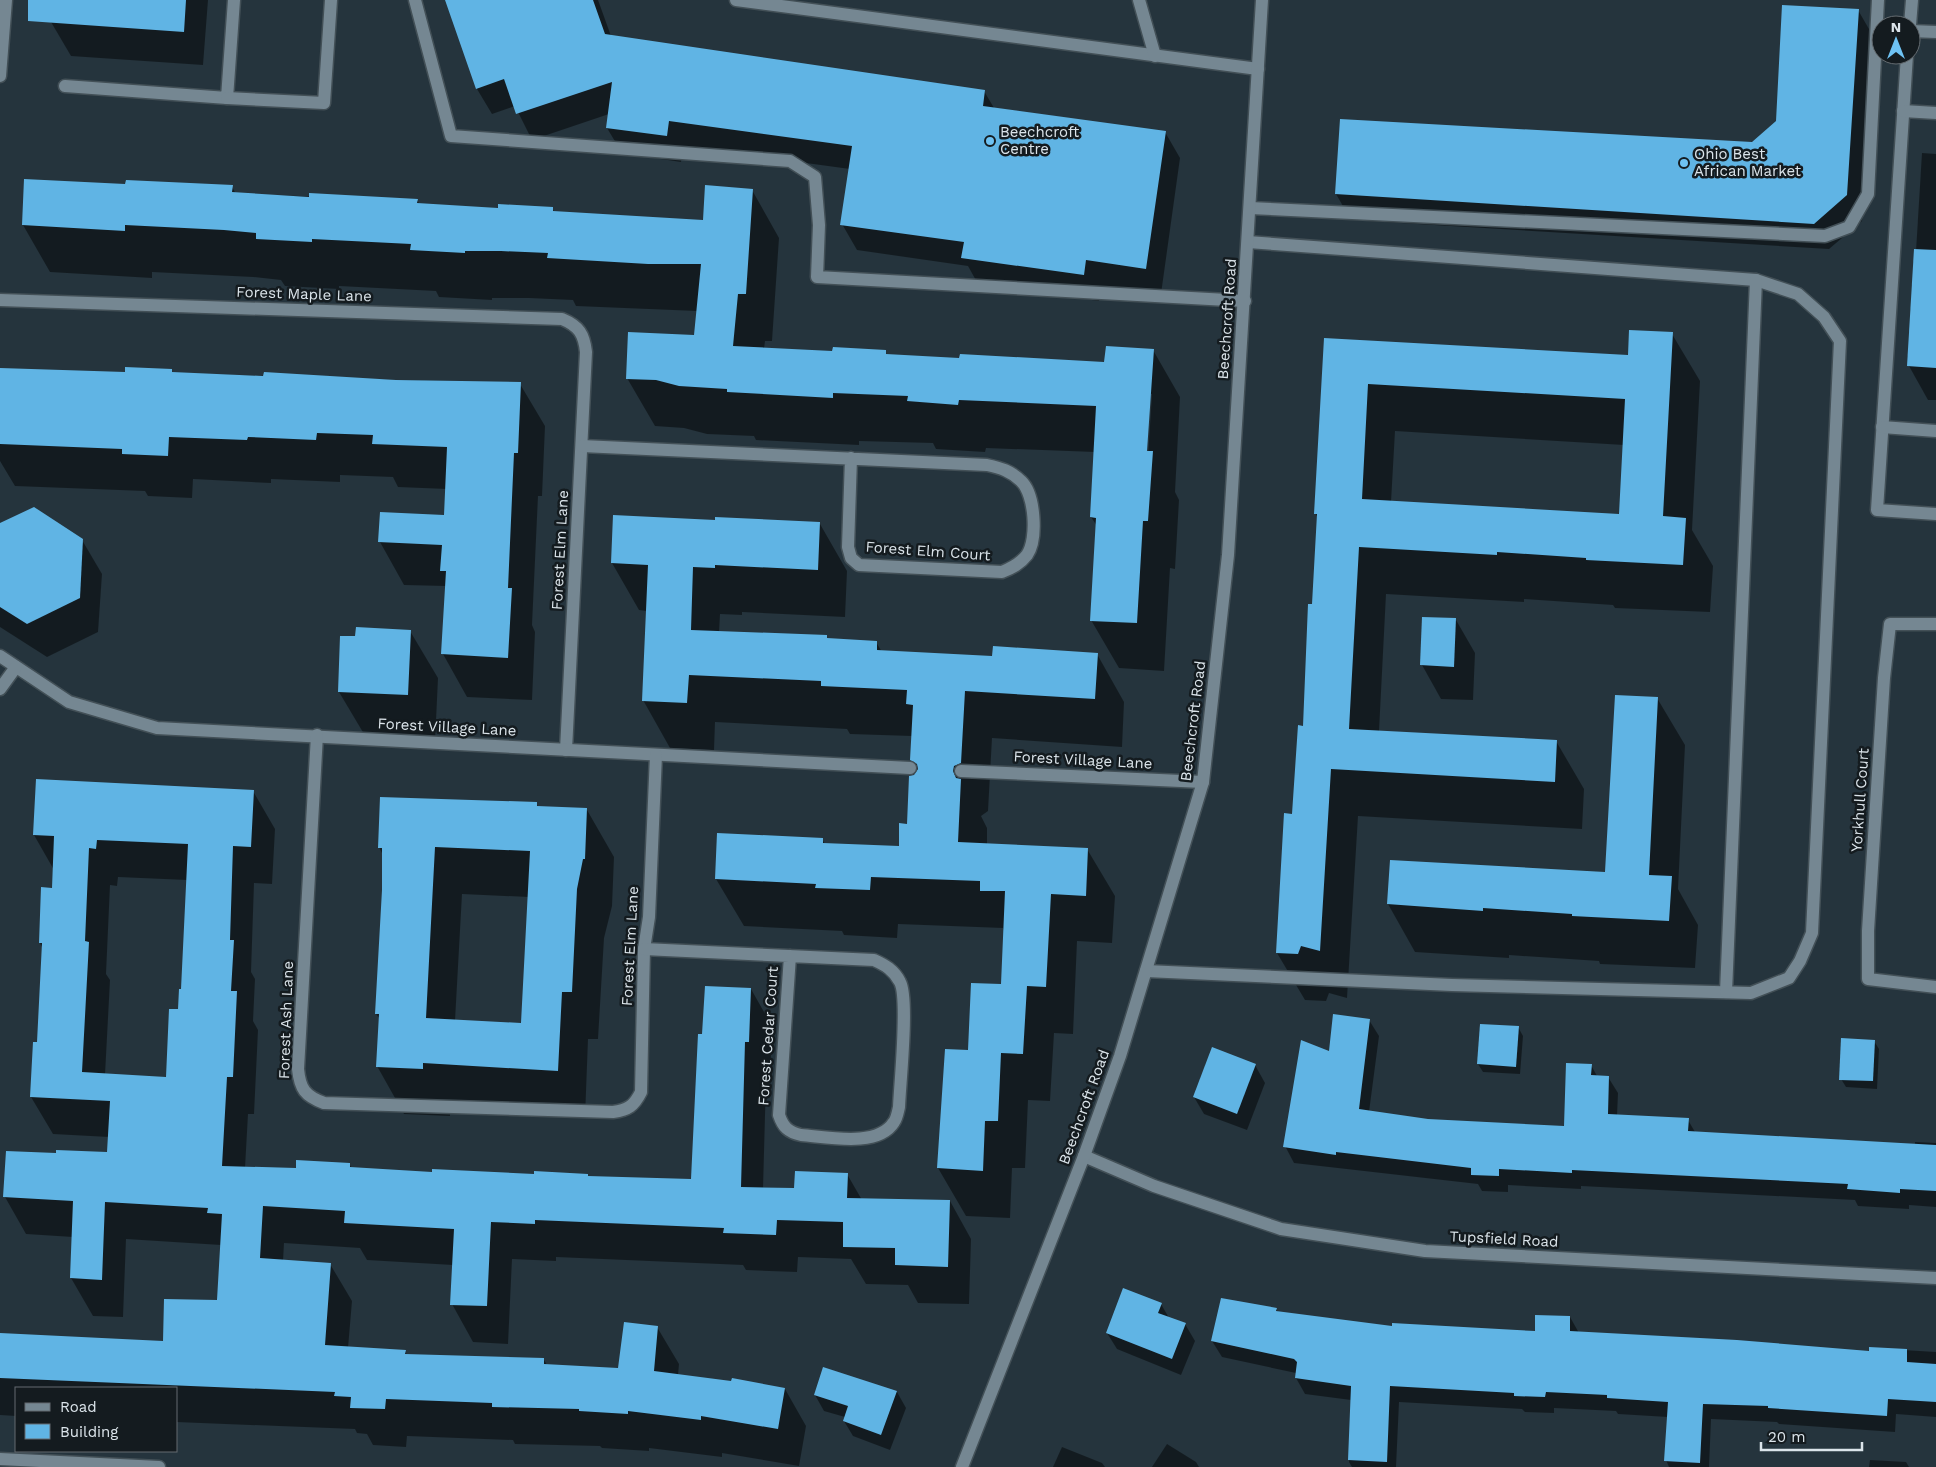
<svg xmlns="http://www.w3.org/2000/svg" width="1936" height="1467" viewBox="0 0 1936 1467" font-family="'Work Sans',sans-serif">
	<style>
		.shadow { fill: #0007; fill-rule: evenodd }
		.building { fill: #60b4e4; fill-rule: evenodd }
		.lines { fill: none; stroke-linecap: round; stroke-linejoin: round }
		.service-casing { stroke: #435057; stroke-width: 15 }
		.minor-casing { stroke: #435057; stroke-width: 15 }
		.service { stroke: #758792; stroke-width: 12 }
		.minor { stroke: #758792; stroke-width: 12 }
		.poi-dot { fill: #6ec2f3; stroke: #141b1f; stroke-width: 2 }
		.labels { text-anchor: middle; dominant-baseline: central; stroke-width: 5; stroke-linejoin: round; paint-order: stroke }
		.poi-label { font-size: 15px; fill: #dbe4ea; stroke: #141b1f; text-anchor: start }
		.street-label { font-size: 15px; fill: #dbe4ea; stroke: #141b1f }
	</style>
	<rect width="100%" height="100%" fill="#25343d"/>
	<g class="shadow">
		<polygon points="53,0 208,0 203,65 71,56 51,22"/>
		<polygon points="446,0 598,0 611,36 984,91 994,108 1165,132 1180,158 1161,294 1101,286 1099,301 978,284 968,266 857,250 842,224 850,169 683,146 681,162 622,153 607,128 609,114 532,140 515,106 492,114 477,89"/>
		<polygon points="1858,10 1873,36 1862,221 1829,249 1351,220 1336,194 1753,143 1777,122"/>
		<polygon points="1922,153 1936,154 1936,400 1928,400 1909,366"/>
		<path d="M127,185L232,187L236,194L417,200L420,205L499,209L552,208L555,213L704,221L752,190L779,238L772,341H765L764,349L833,352H885L887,355L960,360L1105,363L1153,350L1180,397L1175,492L1179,500L1175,569L1170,568L1164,671L1119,668L1091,620L1097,526L1091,517L1095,452L986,448L985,452L936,449L933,443L859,441V445L756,440L754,436L707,434L684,428L655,426L627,378L695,336L697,311L576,306L573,300L529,298H492V300L439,297L436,291L339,286V289L285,286L281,280L253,277L152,272V278L50,272L23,225ZM1150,394H1152L1148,457H1146Z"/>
		<path d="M1672,334L1700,381L1692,530L1713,566L1710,612L1615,608L1613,605L1524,599V602L1386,594L1379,731L1556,741L1584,789L1582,829L1358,816L1347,998L1329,993L1326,1001L1305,1000L1277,953L1304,727L1313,606L1318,518L1315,513L1325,339L1629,356ZM1395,431L1624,445L1620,515L1391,502Z"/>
		<polygon points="0,369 126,374 171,370 173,373 520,384 545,426 542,496 538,496 532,625 535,632 532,700 467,697 443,654 446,586 404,585 380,542 445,516 447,489 398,487 393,477 340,475 340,482 271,479 271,483 193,479 192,498 148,496 145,491 15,486 0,461"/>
		<polygon points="716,521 820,524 847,571 845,617 742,612 742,615 720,614 719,633 876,642 882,652 994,657 1097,654 1124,702 1122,747 992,738 988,811 981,816 987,828 987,844 1087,849 1115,896 1112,943 1077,941 1073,1034 1054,1033 1050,1101 1028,1100 1025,1168 1012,1168 1010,1218 966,1216 938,1168 946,1050 969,1051 1002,985 1004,931 1003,928 898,924 897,938 844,935 842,931 744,926 716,879 822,839 825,844 900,848 908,825 915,776 918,771 911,760 912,736 850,734 847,729 715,722 714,750 670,748 643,700 647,611 639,610 612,563"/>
		<polygon points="0,525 82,540 102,574 98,632 47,657 0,627"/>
		<polygon points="1456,620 1475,653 1473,700 1441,699 1422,665"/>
		<polygon points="410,631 438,678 435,742 367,739 339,692 356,638"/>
		<polygon points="1657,698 1685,745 1678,889 1698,925 1695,968 1600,964 1599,961 1509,955 1509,958 1415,952 1388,904 1391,861 1607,874"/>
		<path d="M253,791L275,829L272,884L254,883L251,972L255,979L253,1021L258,1030L254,1114H248L245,1168L297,1170L349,1164L352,1168L433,1173L692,1180L704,1035L751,989L772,1026L770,1079H766L763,1189L795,1190L847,1174L862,1200L950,1201L971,1239L969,1304L918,1303L908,1285L866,1284L851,1259L798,1257L797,1272L746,1270L743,1265L556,1257V1261L512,1259L508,1344L473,1342L452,1304L453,1265L367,1260L360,1248L284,1243L283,1261L330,1264L352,1301L348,1348L405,1351L407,1355L544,1360L547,1365L620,1370L657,1327L679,1364L678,1375L785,1389L806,1426L799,1466L722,1453V1457L649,1448V1451L602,1448L600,1446L515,1444L513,1440L407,1436L406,1447L373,1445L367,1434L357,1433L355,1429L176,1422V1388H16V1416L0,1415V1334L164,1342L218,1302L221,1245L126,1239L123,1317L93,1316L71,1278L73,1237L26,1234L5,1197L57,1155L108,1153L109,1137L53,1134L31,1097L38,1043L43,949L40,943L53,889L54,870L34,835ZM118,877L187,880L183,990L167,1078L105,1075L110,980L106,974L110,885L117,886Z"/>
		<path d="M536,803L538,807L587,810L614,857L612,906L604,938L598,1039H588L585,1118L450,1110V1116L404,1114L377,1066L380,1019L376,1014L383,890V855L379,847ZM462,894L529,897L523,1024L455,1021Z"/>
		<polygon points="1369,1020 1379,1036 1369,1112 1428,1120 1565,1127 1591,1065 1597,1076 1608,1077 1618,1093 1617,1116 1688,1120 1695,1132 1915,1146 1915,1142 1936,1143 1936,1207 1909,1205 1909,1209 1858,1206 1855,1200 1581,1186 1581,1189 1508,1185 1508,1192 1482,1191 1478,1184 1294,1163 1285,1146 1330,1053"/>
		<polygon points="1518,1027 1523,1036 1520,1074 1483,1072 1478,1064"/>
		<polygon points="1874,1041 1879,1049 1877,1089 1846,1087 1841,1079"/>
		<polygon points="1255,1065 1265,1083 1247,1130 1204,1114 1194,1097"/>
		<polygon points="1161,1304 1169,1318 1185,1324 1195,1341 1181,1375 1117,1349 1107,1333"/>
		<polygon points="1276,1309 1278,1312 1393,1327 1536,1332 1570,1317 1579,1333 1870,1352 1870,1348 1936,1352 1936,1417 1896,1414 1895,1432 1779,1424 1777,1422 1711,1419 1709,1467 1669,1467 1666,1460 1668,1417 1618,1414 1616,1411 1554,1408 1554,1413 1525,1412 1522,1409 1399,1402 1396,1467 1352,1467 1349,1462 1351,1400 1305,1394 1296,1378 1296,1373 1222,1357 1212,1341"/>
		<polygon points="824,1368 897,1392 906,1408 890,1450 853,1436 844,1421 845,1417 824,1411 815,1395"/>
		<polygon points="1167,1444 1196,1462 1199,1467 1152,1467"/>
		<polygon points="1062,1447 1102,1463 1105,1467 1053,1467"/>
		<polygon points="1870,1460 1906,1462 1909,1467 1869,1467"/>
	</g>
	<g class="building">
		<polygon points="28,0 186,0 184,32 28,21"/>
		<polygon points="445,0 593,0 605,34 985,90 983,106 1166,131 1146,269 1086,260 1084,275 961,258 964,242 840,225 852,146 669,121 667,136 606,128 612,82 516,114 504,79 476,89"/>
		<polygon points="1782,5 1859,9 1847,195 1814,224 1335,194 1340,119 1752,142 1776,121"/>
		<polygon points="24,179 125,184 126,180 233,185 232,192 309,197 309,193 418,199 417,203 498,208 498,204 553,207 553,211 703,220 705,185 753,189 746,294 738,294 733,346 832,351 833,347 886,350 886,354 959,358 960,354 1104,362 1106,346 1154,349 1147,451 1153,451 1148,521 1143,521 1137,623 1090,621 1096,518 1090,517 1096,406 959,400 958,405 907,401 908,396 833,393 833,398 727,392 727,389 679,386 656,380 626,379 628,332 694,335 701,264 648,264 547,258 548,253 501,251 465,251 465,253 410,250 411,244 312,239 312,242 256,239 256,233 224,230 125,225 125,231 22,225"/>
		<polygon points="1914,249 1936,250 1936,368 1907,366"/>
		<path d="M1629,330L1673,332L1663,516L1686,518L1683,565L1586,560V558L1497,552V555L1359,547L1349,729L1557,740L1555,782L1331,769L1320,951L1301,946L1298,954L1276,953L1284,813L1292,814L1298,725L1303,726L1308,604H1312L1317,514H1314L1324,338L1628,355ZM1368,384L1625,399L1619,514L1362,499Z"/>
		<polygon points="125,367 172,369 172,372 263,376 264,372 396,380 521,382 518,453 514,453 508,588 512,588 508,658 441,654 446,571 440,571 442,545 378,542 380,512 444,515 447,447 372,444 373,435 317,433 316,440 248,437 247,440 169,437 168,456 122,454 122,449 0,444 0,368 125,372"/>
		<polygon points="34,507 83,539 80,598 27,624 0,607 0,523"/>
		<polygon points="613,515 715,520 715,517 820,522 818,570 715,565 715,568 693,567 691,630 827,635 827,638 877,641 877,650 992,656 993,646 1098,653 1095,699 965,691 961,763 954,766 953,771 956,778 961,779 958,842 1088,848 1086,896 1051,894 1046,987 1027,986 1023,1054 1001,1053 998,1121 985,1121 983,1171 937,1168 945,1049 968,1050 971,983 1001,984 1005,891 980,891 980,881 871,877 870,890 815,888 816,884 715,879 717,833 823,838 823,843 899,846 899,823 907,824 909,776 914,775 918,769 917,764 910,760 913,705 906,704 907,690 821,686 821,681 689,675 687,703 642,701 648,565 611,563"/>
		<polygon points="1422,617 1456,618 1454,667 1420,665"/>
		<polygon points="356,627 411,630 408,695 338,692 340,636 355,636"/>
		<polygon points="1615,695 1658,697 1649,875 1672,876 1669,921 1572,916 1572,914 1483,908 1483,911 1387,904 1390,860 1605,872"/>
		<path d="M36,779L254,790L251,847L233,846L230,940H234L231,991H237L233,1077H227L222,1166L296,1168V1160L350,1163V1167L432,1172V1169L534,1174V1171L588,1174V1176L691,1179L698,1034H702L705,986L751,988L749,1042H745L741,1187L794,1188L795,1171L848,1173L847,1198L950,1200L948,1267L895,1265V1248L843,1247V1222L777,1220L776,1235L723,1233L724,1228L535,1220V1224L491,1222L487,1306L450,1305L454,1229L344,1223L345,1211L263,1206L260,1258L331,1263L325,1345L406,1350L405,1354L544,1358V1364L618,1368L624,1322L658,1326L654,1371L731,1381L732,1378L785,1388L778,1429L701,1416V1420L628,1411V1414L579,1411V1409L492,1407V1403L386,1399L385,1409L350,1408L351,1397L334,1396L335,1392L0,1378V1333L163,1341L164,1299L217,1300L222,1214L207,1213L208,1208L105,1202L102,1280L70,1278L73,1201L3,1197L6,1151L56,1153V1150L107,1152L110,1101L30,1097L33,1042H37L42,943H39L41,887L52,888L54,836L33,835ZM97,840L188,844L181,989H179L178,1009H169L166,1077L82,1072L89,942L85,941L89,848L96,849Z"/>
		<path d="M380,797L537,802V806L587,808L585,859H583L577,889L572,992H562L558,1071L423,1063V1069L376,1067L379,1014H375L382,890V848H378ZM435,847L530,851L521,1023L426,1018Z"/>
		<polygon points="1333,1014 1370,1019 1359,1109 1428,1119 1564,1126 1566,1063 1592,1064 1591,1075 1609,1076 1608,1114 1689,1118 1688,1131 1936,1145 1936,1191 1900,1189 1900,1193 1847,1189 1848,1184 1572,1170 1572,1173 1499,1169 1499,1176 1471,1175 1471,1168 1336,1152 1336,1155 1283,1147 1301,1040 1329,1051"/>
		<polygon points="1480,1024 1519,1026 1516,1067 1477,1064"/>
		<polygon points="1841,1038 1875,1040 1873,1081 1839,1080"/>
		<polygon points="1212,1047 1256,1064 1237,1114 1193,1097"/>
		<polygon points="1123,1288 1162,1303 1158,1313 1186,1323 1172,1359 1106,1333"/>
		<polygon points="1221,1298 1277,1308 1276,1311 1392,1326 1392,1323 1535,1331 1535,1315 1570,1316 1570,1331 1737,1340 1869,1351 1869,1347 1907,1349 1907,1362 1936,1364 1936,1402 1888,1399 1887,1416 1768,1408 1768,1406 1703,1404 1700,1463 1664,1461 1668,1402 1607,1398 1607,1395 1546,1392 1545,1397 1514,1396 1514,1393 1390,1386 1387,1462 1348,1460 1351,1386 1295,1378 1297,1362 1294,1359 1211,1341"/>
		<polygon points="823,1367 897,1391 881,1435 843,1421 848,1406 814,1395"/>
	</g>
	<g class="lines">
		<g class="service-casing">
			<g id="service">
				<polyline points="415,0 451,136 790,161 815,177 819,225 817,277 1245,301"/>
				<polyline points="736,0 1258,69"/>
				<polyline points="1139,0 1155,56"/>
				<polyline points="1910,25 1912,0"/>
				<polyline points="1911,31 1936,32"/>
				<polyline points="1907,55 1877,510 1936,514"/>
				<polyline points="0,76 6,0"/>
				<polyline points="65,86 227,98 234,0"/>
				<polyline points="227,98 324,103 331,0"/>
				<polyline points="1903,111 1936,113"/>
				<polyline points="1250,208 1825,236 1849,227 1868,194 1878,0"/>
				<path d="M0,300L562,319C579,326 584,334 586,352L566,750"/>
				<polyline points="1882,427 1936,431"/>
				<path d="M582,446L987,465C1001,468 1011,471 1021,481C1035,494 1038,539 1027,555C1020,564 1012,568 1002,572L859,565L851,558L848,547L851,458"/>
				<polyline points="1936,624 1890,624 1884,678 1868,931 1868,979 1936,987"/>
				<polyline points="0,656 69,702 157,728 910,768"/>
				<polyline points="0,689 16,667"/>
				<path d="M317,735L298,1069C300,1089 305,1096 324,1103L613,1112C628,1110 634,1106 641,1092L644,949L649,917L656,755"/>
				<polyline points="961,771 1203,782"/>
				<path d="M644,949L874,960C885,965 894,970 900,982C909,999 900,1082 899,1107C898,1111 897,1118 894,1122C878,1148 828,1137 801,1135C788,1132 783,1127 779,1115L790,956"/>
				<polyline points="1146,971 1452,985 1751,993 1789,978 1800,961 1812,933 1840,341 1824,317 1798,294 1756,280 1248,242"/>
				<polyline points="1726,992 1756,280"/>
			</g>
		</g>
		<g class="minor-casing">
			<g id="minor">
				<polyline points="1084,1156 1154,1186 1281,1229 1425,1251 1936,1278"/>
				<polyline points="0,1459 159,1467"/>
				<polyline points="962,1467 1084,1156 1120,1056 1203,782 1228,555 1262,0"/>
			</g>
		</g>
		<use href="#service" class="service"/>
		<use href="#minor" class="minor"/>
	</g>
	<g class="poi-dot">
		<circle cx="990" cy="141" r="5"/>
		<circle cx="1684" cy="163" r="5"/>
	</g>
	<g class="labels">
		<g class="poi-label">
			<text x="1000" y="132">Beechcroft<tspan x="1000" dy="17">Centre</tspan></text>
			<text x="1694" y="154">Ohio Best<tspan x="1694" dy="17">African Market</tspan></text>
		</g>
		<g class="street-label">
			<text transform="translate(304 294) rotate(2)">Forest Maple Lane</text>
			<text transform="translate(1227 319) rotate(-86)">Beechcroft Road</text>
			<text transform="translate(560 550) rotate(-87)">Forest Elm Lane</text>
			<text transform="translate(928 551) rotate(4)">Forest Elm Court</text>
			<text transform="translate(1193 721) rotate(-83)">Beechcroft Road</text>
			<text transform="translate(447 727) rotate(3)">Forest Village Lane</text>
			<text transform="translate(1083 760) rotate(3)">Forest Village Lane</text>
			<text transform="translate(1860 800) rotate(-86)">Yorkhull Court</text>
			<text transform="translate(630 946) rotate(-87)">Forest Elm Lane</text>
			<text transform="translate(286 1020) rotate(-88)">Forest Ash Lane</text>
			<text transform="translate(768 1036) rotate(-86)">Forest Cedar Court</text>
			<text transform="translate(1084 1107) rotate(-70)">Beechcroft Road</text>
			<text transform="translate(1504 1239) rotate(3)">Tupsfield Road</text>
		</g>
	</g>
	<rect x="15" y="1387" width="162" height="65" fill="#141b1f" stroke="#646b70"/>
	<rect x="25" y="1403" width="25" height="8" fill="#758792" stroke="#646b70"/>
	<text x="60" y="1412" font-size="15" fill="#dbe4ea">Road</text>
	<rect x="25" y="1424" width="25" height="15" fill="#60b4e4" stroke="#646b70"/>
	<text x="60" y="1437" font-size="15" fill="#dbe4ea">Building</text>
	<g transform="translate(1896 40)"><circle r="24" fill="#141b1f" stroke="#646b70"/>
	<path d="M0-4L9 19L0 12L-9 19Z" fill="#6ec2f3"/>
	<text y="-8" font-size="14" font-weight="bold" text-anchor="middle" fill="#dbe4ea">N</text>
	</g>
	<path d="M1761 1442v8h101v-8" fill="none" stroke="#dbe4ea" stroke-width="2.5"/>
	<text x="1768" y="1442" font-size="15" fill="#dbe4ea" stroke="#141b1f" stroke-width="4" paint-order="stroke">20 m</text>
</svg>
